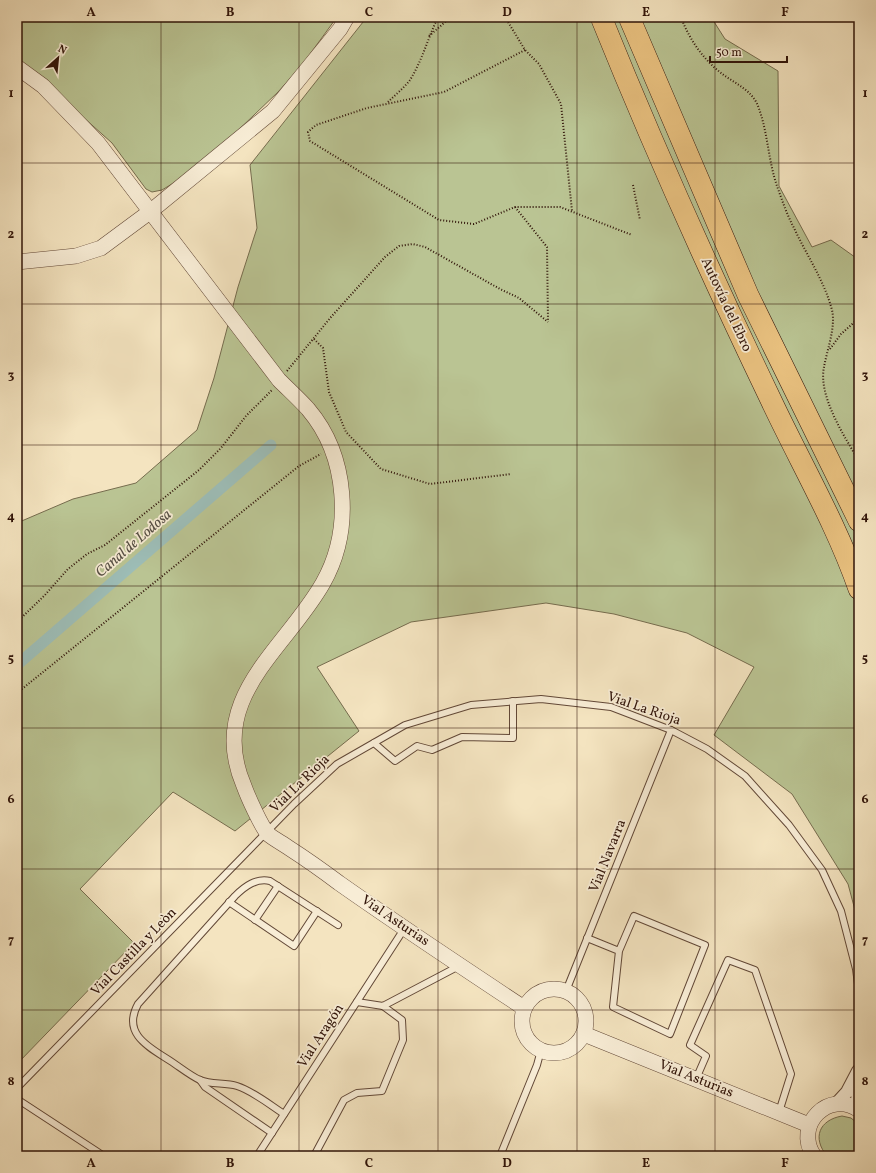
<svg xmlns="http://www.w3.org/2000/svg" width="876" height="1173" viewBox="0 0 876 1173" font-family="Vollkorn,serif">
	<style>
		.green { fill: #bac493; stroke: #766c4e }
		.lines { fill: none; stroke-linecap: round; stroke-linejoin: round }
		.canal { stroke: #9dbeb8; stroke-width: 11 }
		.service-casing { stroke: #624837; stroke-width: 8 }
		.minor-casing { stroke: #624837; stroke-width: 14 }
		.tertiary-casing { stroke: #624837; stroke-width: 16 }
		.motorway-casing { stroke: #311409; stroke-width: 22 }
		.path { stroke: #311409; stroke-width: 2; stroke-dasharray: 1 2; stroke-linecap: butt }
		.service { stroke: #f8edd6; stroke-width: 6 }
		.minor { stroke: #f8edd6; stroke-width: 12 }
		.tertiary { stroke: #f8edd6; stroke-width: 15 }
		.motorway { stroke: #eac280; stroke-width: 21 }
		.grid { fill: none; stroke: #311409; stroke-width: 1; stroke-opacity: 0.55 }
		.labels { text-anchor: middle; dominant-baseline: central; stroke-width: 3.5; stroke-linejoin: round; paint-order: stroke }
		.street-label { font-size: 14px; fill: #311409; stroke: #f8edd6 }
		.water-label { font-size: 15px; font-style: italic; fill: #575046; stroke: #f8edd6 }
		.neatline { fill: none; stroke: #311409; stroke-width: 1.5 }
		.grid-label { font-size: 13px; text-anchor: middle; font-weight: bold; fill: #311409 }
	</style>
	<rect width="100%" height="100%" fill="#f4e4c0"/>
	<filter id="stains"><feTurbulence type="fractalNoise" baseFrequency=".005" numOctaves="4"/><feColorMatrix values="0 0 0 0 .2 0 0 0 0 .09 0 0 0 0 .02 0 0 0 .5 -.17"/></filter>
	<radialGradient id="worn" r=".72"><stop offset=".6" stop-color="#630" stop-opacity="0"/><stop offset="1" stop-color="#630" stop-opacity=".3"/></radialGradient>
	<g class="green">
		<polygon points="17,17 337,17 302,65 278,92 230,138 185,176 162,190 152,192 146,189 112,143 17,58"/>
		<polygon points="367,17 711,17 725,39 778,71 779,186 812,247 831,240 859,260 859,925 848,884 792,794 714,735 754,667 687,633 614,614 546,603 411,622 317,667 359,731 235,831 173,792 80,889 134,943 17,1064 17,523 73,499 136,483 197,430 214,378 238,287 257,228 250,165"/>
		<path d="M842,1116L851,1118L857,1123L859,1119V1156H827C812,1138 819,1120 842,1116Z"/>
	</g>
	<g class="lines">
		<polyline class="canal" points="17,665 271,445"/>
		<g class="service-casing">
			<g id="service">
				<polyline points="374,743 395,761 417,746 432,750 462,737 513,738 513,701"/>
				<polyline points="229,902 294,946 317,911"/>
				<polyline points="255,920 278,886"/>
				<polyline points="587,938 619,951 634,916 705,945 670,1034 613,1007 619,951"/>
				<polyline points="566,991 671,730"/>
				<polyline points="357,1002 383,1006 459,966"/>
				<polyline points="858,1071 859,1057"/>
				<polyline points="696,1079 706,1056 690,1045 728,960 755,970 791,1074 779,1112"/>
				<polyline points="200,1080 205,1087 272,1133"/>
				<polyline points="17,1088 294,804 337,764 405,725 471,705 541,699 611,707 671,730 707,749 745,776 789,825 822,870 841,911 856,969 859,992"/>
				<polyline points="17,1099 104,1156"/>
				<path d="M284,1114C270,1105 253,1091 237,1086C225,1082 211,1085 200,1080C191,1076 181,1068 172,1062C151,1048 121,1035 138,1004L235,896C245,886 256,878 270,881L338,925"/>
				<polyline points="257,1156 404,929"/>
				<polyline points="314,1156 344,1100 357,1093 382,1091 403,1040 402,1020 383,1006"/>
				<polyline points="500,1156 537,1065 541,1050"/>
			</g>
		</g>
		<g class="minor-casing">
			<polyline id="minor" points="836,1104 847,1092 858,1071 857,1108"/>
		</g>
		<g class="tertiary-casing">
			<g id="tertiary">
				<path d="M17,67L43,86L98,143L279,380C289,390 299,399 308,409C348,456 353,530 323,583C285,650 206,698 244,786C248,797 261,826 268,834C274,839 282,843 289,848C306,859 323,871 339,883C400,926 462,967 524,1008"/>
				<polyline points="17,262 76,256 101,248 151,211 273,111 340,29 347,17"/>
				<circle cx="554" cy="1021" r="32"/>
				<polyline points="584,1034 809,1125"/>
				<path d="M814,1156C793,1125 829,1089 859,1110"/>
			</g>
		</g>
		<g class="motorway-casing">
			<g id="motorway">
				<path d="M601,17C653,146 710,273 770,398C800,462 836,523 859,589"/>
				<polyline points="629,17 748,295 859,521"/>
			</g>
		</g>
		<g class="path">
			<polyline points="505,17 525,50 539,64 561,104 572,211"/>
			<path d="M681,17C689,39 703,59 721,73C734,83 752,90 758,106C768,132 768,160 777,186C782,200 787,215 794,228C807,256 824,280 832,310C836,327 827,350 824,367C818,396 844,436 859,461"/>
			<polyline points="429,36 451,17"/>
			<polyline points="525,50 444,92 367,108 316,125 308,132 310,141 439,220 474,224 515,207 560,207 632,235"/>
			<path d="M388,102C395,95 404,88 410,80C422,61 428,38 438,17"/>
			<polyline points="633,185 640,220"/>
			<polyline points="515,207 547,247 548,321"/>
			<polyline points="314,339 323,348 329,392 346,432 381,469 430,484 511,474"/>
			<polyline points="830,349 841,334 859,318"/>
			<polyline points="287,371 331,317 385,257 399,246 413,244 425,247 500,289 519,298 548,322"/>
			<polyline points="17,622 45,595 68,569 87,554 105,545 199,470 221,448 246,416 272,390"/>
			<polyline points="17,693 299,466 321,454"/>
		</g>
		<use href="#service" class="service"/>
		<use href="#minor" class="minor"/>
		<use href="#tertiary" class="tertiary"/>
		<use href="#motorway" class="motorway"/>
	</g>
	<path class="grid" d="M161,17V1156M299,17V1156M438,17V1156M577,17V1156M715,17V1156M17,163H859M17,304H859M17,445H859M17,586H859M17,728H859M17,869H859M17,1010H859"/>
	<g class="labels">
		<g class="street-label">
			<text transform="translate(726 305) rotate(65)">Autovía del Ebro</text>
			<text transform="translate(644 709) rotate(19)">Vial La Rioja</text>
			<text transform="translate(300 784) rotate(-44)">Vial La Rioja</text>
			<text transform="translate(608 856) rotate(-68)">Vial Navarra</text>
			<text transform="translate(395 921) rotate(34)">Vial Asturias</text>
			<text transform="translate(134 952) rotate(-46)">Vial Castilla y Leòn</text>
			<text transform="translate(321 1036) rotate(-57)">Vial Aragón</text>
			<text transform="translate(696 1079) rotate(22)">Vial Asturias</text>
		</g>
		<g class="water-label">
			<text transform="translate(134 544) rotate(-41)">Canal de Lodosa</text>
		</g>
	</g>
	<rect width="876" height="1173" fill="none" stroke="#f4e4c0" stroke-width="44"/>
	<g transform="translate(58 58) rotate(27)" stroke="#f8edd6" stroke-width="3" paint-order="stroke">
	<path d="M0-3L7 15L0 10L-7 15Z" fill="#311409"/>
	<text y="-6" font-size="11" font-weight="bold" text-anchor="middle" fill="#311409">N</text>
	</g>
	<path d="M710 56v6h77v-6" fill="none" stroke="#311409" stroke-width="2"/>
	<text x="716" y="56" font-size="12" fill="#311409" stroke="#f8edd6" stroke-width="3" paint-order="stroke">50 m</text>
	<rect x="22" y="22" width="832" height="1129" class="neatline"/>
	<g class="grid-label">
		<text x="91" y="16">A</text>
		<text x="230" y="16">B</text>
		<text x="369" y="16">C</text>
		<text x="507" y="16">D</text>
		<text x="646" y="16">E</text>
		<text x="785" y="16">F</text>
		<text x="11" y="97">1</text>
		<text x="865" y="97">1</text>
		<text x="11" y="238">2</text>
		<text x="865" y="238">2</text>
		<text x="11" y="379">3</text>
		<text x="865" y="379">3</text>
		<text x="11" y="520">4</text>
		<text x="865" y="520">4</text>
		<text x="11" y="662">5</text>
		<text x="865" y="662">5</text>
		<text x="11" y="803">6</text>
		<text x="865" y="803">6</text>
		<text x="11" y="944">7</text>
		<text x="865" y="944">7</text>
		<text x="11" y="1085">8</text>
		<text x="865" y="1085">8</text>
		<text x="91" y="1167">A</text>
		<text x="230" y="1167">B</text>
		<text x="369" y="1167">C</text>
		<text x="507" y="1167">D</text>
		<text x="646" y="1167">E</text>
		<text x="785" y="1167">F</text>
	</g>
	<rect width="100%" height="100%" filter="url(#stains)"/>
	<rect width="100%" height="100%" fill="url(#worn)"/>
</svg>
